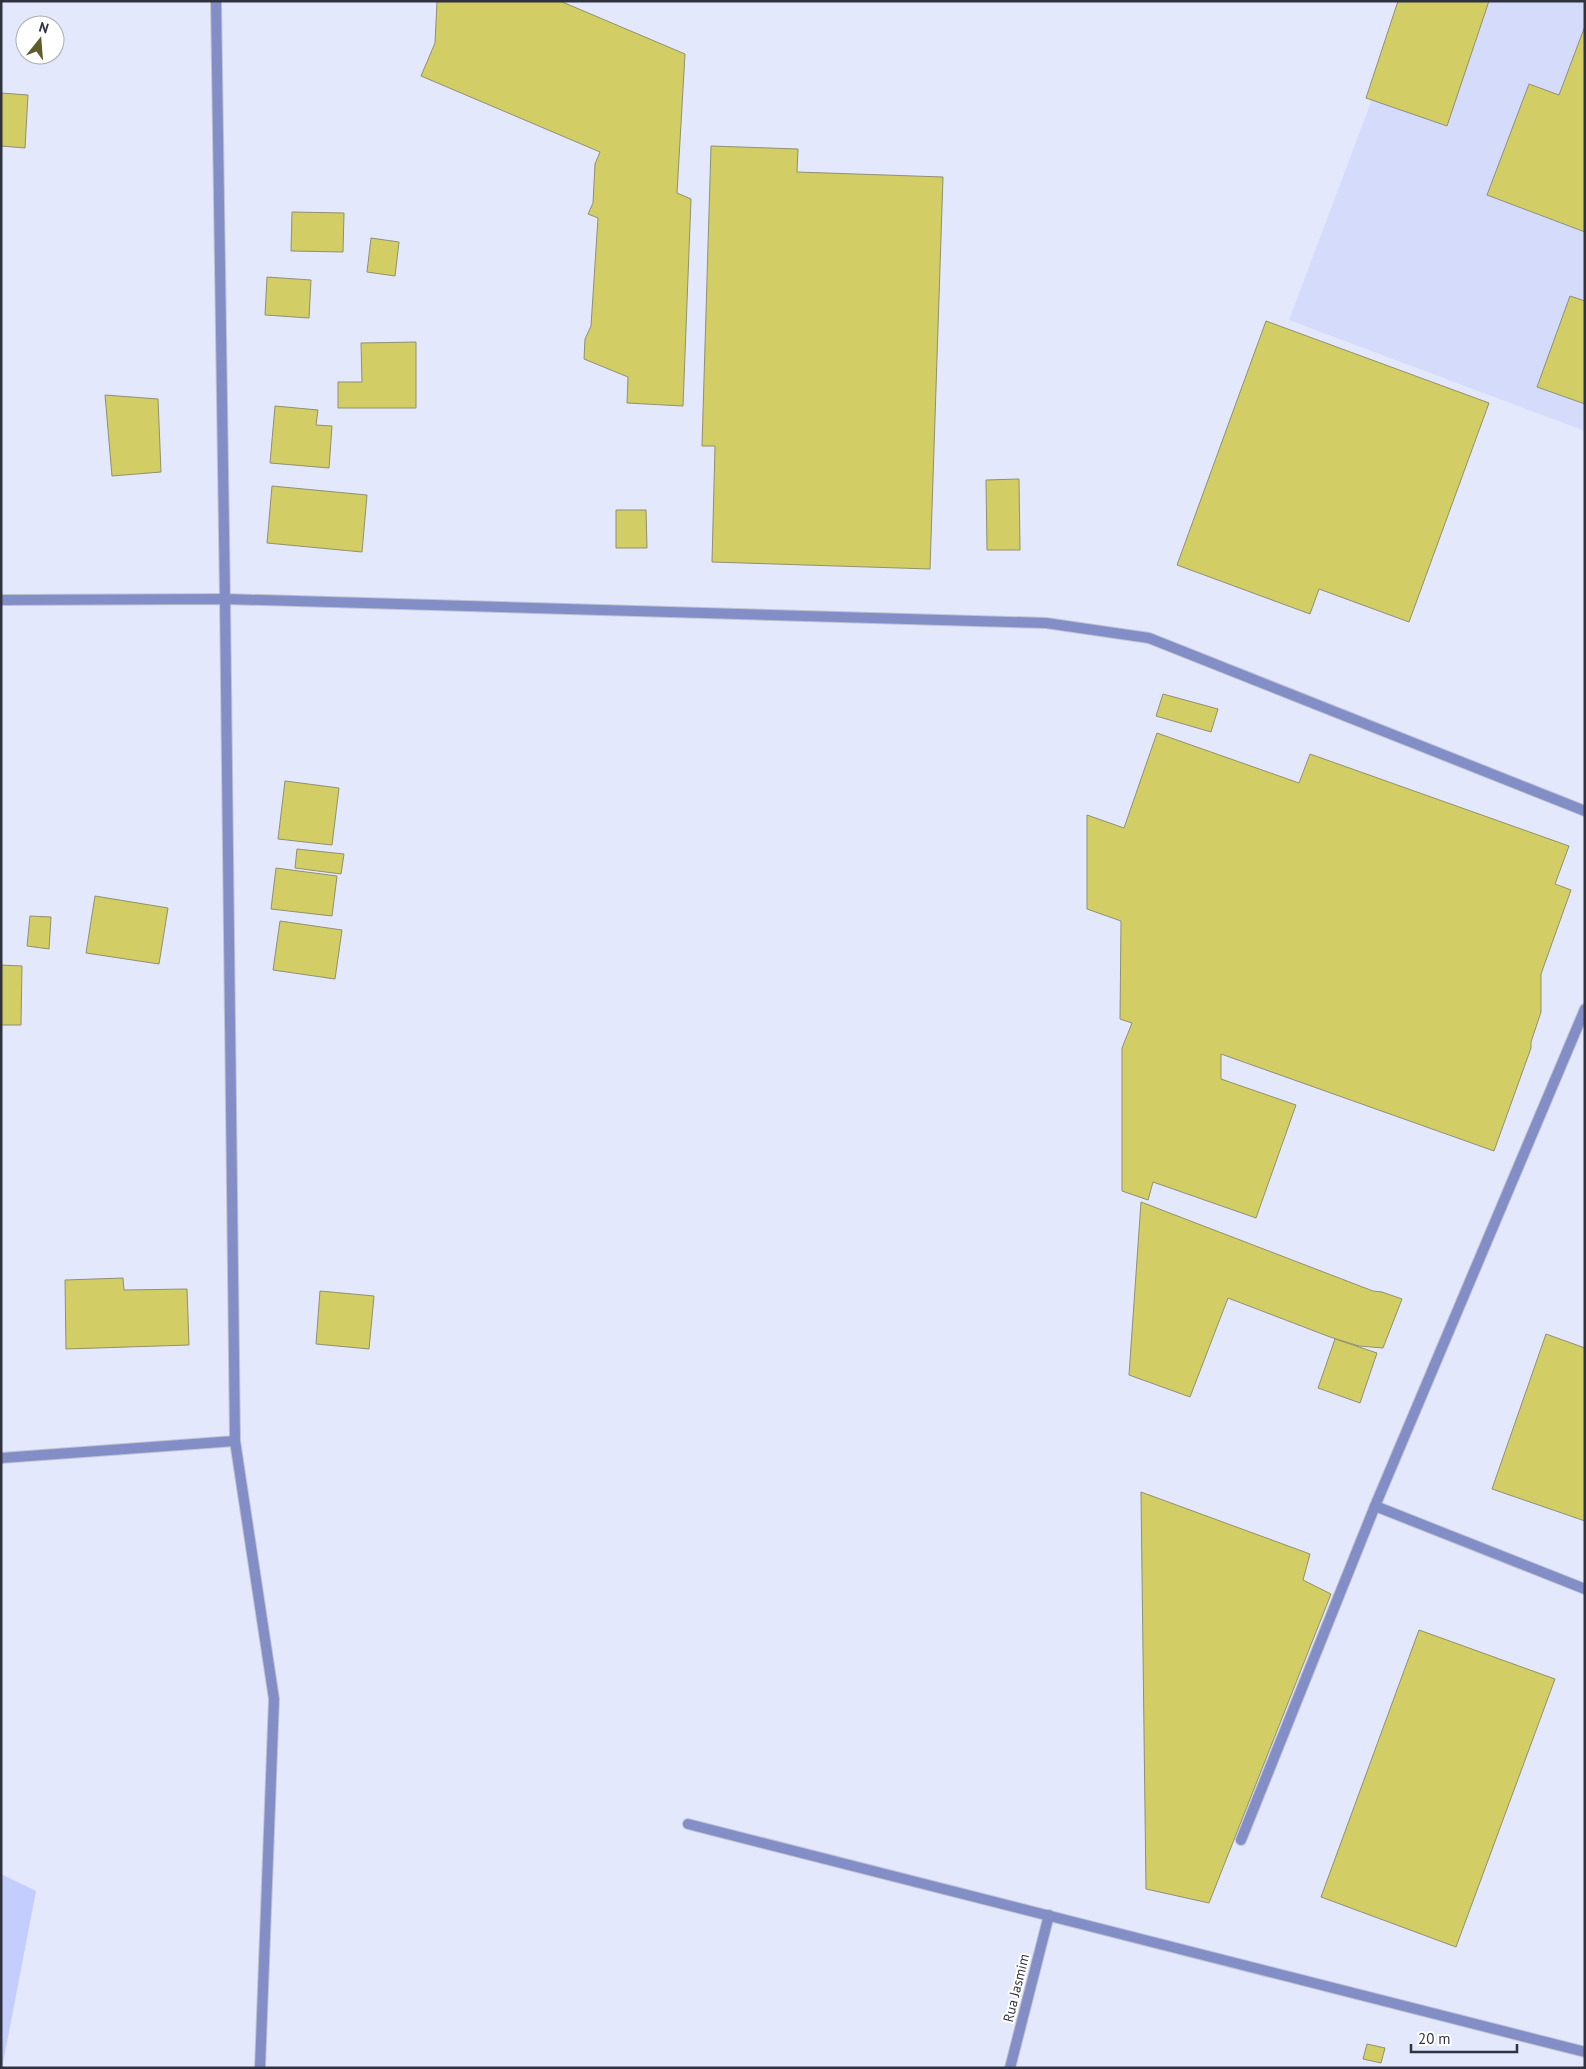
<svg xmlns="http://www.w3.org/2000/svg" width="1586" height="2069" viewBox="0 0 1586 2069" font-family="'PT Sans',sans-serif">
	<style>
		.built { fill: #d4dbfb }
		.green { fill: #c3cdfe }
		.building { fill: #d2cd64; stroke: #919070 }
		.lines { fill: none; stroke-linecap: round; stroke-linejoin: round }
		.minor-casing { stroke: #c0c4d6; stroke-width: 12 }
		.tertiary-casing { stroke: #c0c4d6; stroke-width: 12 }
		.minor { stroke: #838ec6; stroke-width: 10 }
		.tertiary { stroke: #838ec6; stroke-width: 10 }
		.labels { text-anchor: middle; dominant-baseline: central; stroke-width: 4; stroke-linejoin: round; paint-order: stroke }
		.street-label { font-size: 14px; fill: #30333f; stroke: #fff }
	</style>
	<rect width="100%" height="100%" fill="#e4e8fc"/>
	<polygon class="built" points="1409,1 1585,1 1585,431 1289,320"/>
	<polygon class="green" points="1,1874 36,1891 2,2068 1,2068"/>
	<g class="building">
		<polygon points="437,1 560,1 685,54 677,193 691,199 683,406 627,403 628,377 584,359 585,339 591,326 598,218 588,214 593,203 595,164 600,152 421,76 435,43"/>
		<polygon points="1398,1 1489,1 1447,126 1366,98"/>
		<polygon points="1585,26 1585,232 1487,195 1529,84 1559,95"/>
		<polygon points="1,93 28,95 25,148 1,146"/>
		<polygon points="711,146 798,149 797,172 943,177 930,569 712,562 715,446 702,446"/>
		<polygon points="292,212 344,213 343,252 291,251"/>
		<polygon points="371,238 399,242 395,276 367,272"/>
		<polygon points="267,277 311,280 309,318 265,315"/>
		<polygon points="1570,296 1585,301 1585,404 1537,387"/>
		<polygon points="1266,321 1489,403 1409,622 1319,589 1310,614 1177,565"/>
		<polygon points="416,342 416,408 338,408 338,382 362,382 361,343"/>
		<polygon points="105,395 158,399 161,472 112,476"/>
		<polygon points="275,406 318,410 316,425 332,426 329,468 270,463"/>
		<polygon points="1019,479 1020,550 987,550 986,480"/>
		<polygon points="272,486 367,495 362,552 267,543"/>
		<polygon points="616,510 646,510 647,548 616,548"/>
		<polygon points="1163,694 1218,709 1211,732 1156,716"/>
		<polygon points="1157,733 1299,783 1310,754 1569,846 1555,884 1571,890 1541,974 1541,1012 1531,1042 1531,1048 1494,1151 1221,1054 1221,1079 1296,1105 1256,1218 1153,1182 1148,1200 1122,1191 1122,1048 1132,1023 1120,1019 1121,921 1087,909 1087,815 1124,828"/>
		<polygon points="285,781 339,788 332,845 278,839"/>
		<polygon points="297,849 344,854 341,874 295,868"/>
		<polygon points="276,868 337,876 332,916 271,909"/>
		<polygon points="95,896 168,908 159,964 86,953"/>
		<polygon points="30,916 51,917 49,949 27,946"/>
		<polygon points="280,921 342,930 335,979 273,970"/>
		<polygon points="1,965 22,966 21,1025 1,1025"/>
		<polygon points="1141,1202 1373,1291 1382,1292 1402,1299 1383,1348 1359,1346 1330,1337 1228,1298 1190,1397 1129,1375"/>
		<polygon points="123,1278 124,1290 187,1289 189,1345 66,1349 65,1280"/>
		<polygon points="320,1291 374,1296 369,1349 316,1344"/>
		<polygon points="1546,1334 1585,1348 1585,1521 1492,1489"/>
		<polygon points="1335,1339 1377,1353 1360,1403 1318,1388"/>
		<polygon points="1141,1492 1310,1554 1303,1580 1331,1594 1209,1903 1146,1889"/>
		<polygon points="1419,1630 1555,1679 1456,1947 1321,1897"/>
		<polygon points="1367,2044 1385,2048 1381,2063 1363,2059"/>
	</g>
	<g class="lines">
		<g class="minor-casing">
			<g id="minor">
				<polyline points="216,1 225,599 235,1441 274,1699 260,2068"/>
				<polyline points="1,600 225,599 1046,623 1149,638 1585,811"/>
				<polyline points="1,1458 235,1441"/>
				<polyline points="1375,1506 1585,1589"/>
				<polyline points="688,1824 1585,2052"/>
				<polyline points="1241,1840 1375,1506 1585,1009"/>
			</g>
		</g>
		<g class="tertiary-casing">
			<polyline id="tertiary" points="1010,2068 1049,1915"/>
		</g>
		<use href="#minor" class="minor"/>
		<use href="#tertiary" class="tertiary"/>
	</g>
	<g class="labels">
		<g class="street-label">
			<text transform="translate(1016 1988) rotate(-76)">Rua Jasmim</text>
		</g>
	</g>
	<rect width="1586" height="2069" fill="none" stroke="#30333f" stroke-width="5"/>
	<g transform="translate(40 40) rotate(17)"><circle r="24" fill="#ffffff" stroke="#acadb2"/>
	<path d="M0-4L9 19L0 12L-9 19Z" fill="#5e5c29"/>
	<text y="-8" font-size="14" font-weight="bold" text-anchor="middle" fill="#30333f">N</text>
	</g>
	<path d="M1411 2044v8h106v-8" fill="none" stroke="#30333f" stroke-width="2.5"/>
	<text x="1418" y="2044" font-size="15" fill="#30333f" stroke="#ffffff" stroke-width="4" paint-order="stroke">20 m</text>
</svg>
